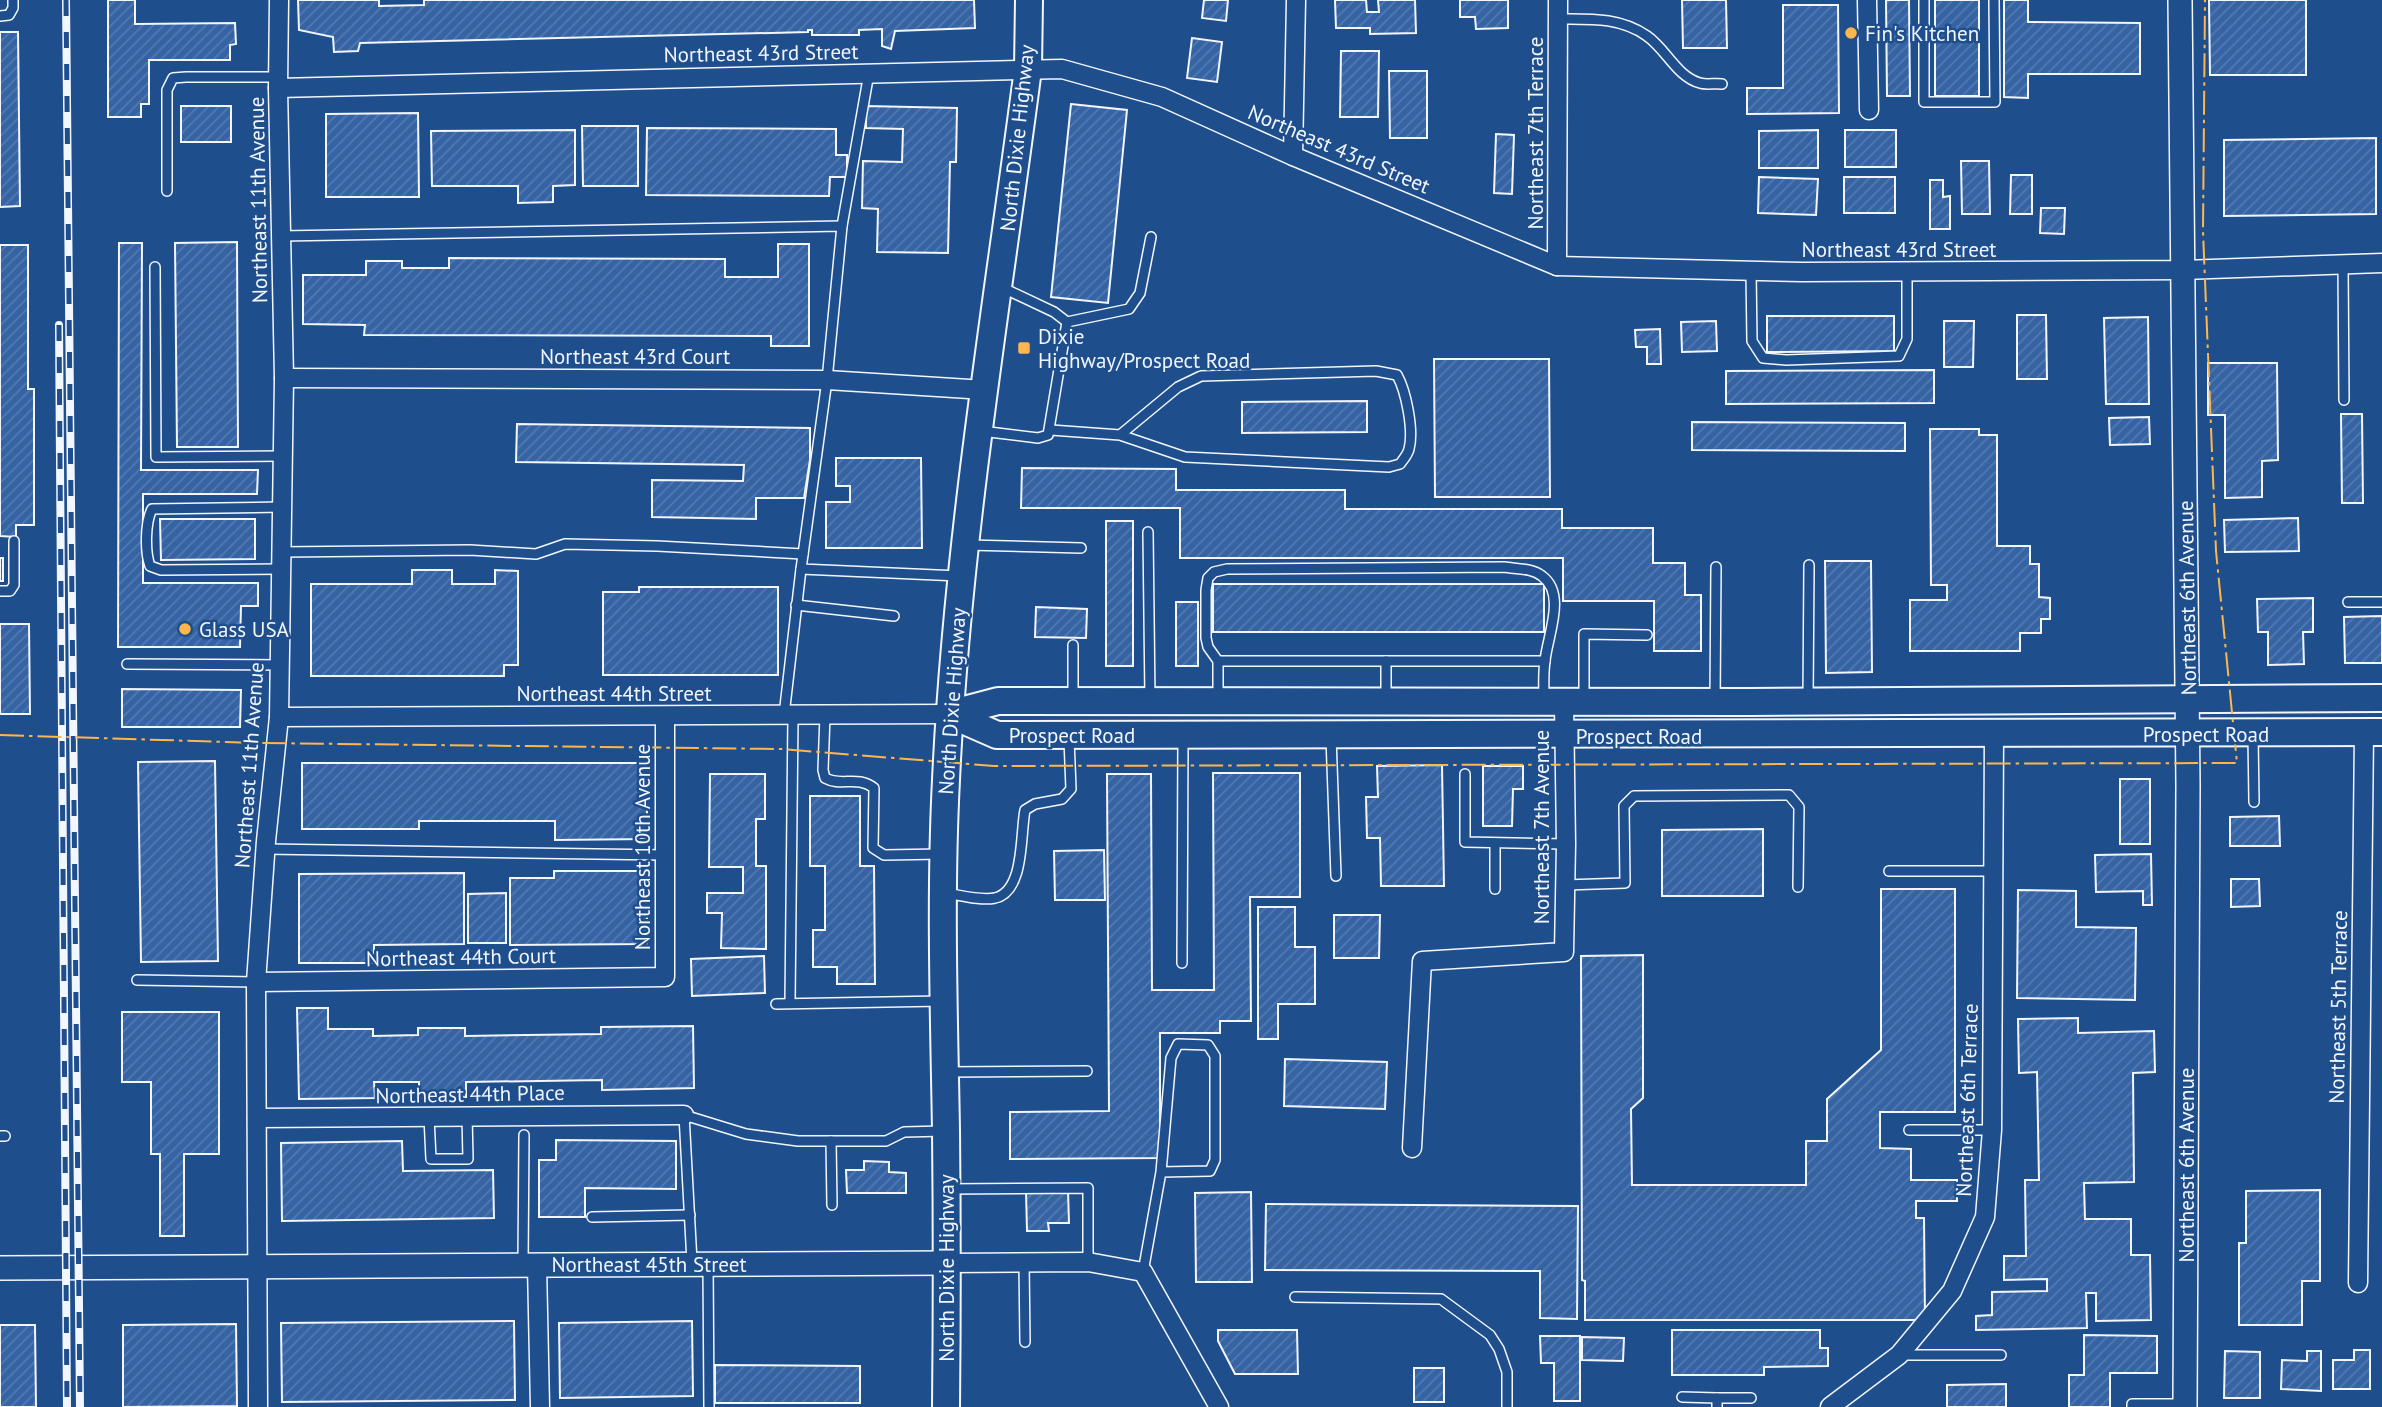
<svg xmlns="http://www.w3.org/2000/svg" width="2382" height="1407" viewBox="0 0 2382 1407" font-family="'PT Sans',sans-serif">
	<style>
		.building { fill: url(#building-hatch); stroke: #f2f6ff; stroke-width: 2 }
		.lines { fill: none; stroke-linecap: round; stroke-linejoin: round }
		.service-casing { stroke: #f2f6ff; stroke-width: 12 }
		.minor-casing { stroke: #f2f6ff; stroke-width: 21 }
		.tertiary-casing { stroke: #f2f6ff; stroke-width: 26 }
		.secondary-casing { stroke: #f2f6ff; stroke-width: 30 }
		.service { stroke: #1f4e8c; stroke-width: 9 }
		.minor { stroke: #1f4e8c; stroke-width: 18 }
		.tertiary { stroke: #1f4e8c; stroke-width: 23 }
		.secondary { stroke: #1f4e8c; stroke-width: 26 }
		.rail-casing { stroke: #f2f6ff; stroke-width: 8 }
		.rail { stroke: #1f4e8c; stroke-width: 5; stroke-dasharray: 16; stroke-linecap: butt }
		.power { stroke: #ffb74d; stroke-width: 2; stroke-dasharray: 24 5 3.5 5; stroke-linecap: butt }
		.poi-dot { fill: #ffb74d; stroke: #1f4e8c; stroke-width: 2.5 }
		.labels { text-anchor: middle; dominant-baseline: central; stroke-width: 5; stroke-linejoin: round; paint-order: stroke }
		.poi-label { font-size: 21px; fill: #f2f6ff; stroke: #1f4e8c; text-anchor: start }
		.street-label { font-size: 21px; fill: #f2f6ff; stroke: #1f4e8c }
	</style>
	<defs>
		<pattern id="building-hatch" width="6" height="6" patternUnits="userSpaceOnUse" patternTransform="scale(1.75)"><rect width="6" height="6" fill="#3563a3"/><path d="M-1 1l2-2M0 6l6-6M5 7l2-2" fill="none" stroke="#537ab1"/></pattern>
	</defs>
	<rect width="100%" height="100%" fill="#1f4e8c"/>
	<g class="building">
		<polygon points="108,0 135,0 135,24 235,23 236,44 230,45 230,60 149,60 149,104 141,104 141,117 108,117"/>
		<polygon points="298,0 379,0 379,6 424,5 424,0 974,0 975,28 895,31 891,49 882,46 882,29 859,30 859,35 812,35 812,30 808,30 808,32 360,43 358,51 334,52 333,37 299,30"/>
		<polygon points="1204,0 1228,0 1226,21 1202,18"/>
		<polygon points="1335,0 1366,0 1367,12 1379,12 1378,0 1415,0 1416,33 1370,34 1370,28 1336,28"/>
		<polygon points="1460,0 1508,0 1508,28 1476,29 1475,17 1460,17"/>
		<polygon points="1682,0 1726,0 1727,48 1683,48"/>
		<polygon points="1886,0 1909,0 1910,96 1887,96"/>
		<rect x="1935" y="0" width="44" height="96"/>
		<polygon points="2004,0 2028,0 2028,22 2140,23 2140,74 2028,74 2028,98 2004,97"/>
		<polygon points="2209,0 2306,0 2306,75 2210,75"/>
		<polygon points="1783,5 1838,5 1839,113 1747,114 1747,88 1783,88"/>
		<polygon points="0,32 18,32 20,206 0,207"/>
		<polygon points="1192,38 1222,42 1217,82 1187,78"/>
		<polygon points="1341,51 1379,51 1378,117 1340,117"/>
		<polygon points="1389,71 1427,71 1427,138 1390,138"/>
		<polygon points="1071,104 1127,110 1108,303 1051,297"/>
		<rect x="181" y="106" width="50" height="36"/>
		<polygon points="866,106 957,108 956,162 950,162 948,253 877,252 878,209 862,208 863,161 902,162 903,129 866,128"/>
		<polygon points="418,113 419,197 326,197 326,114"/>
		<polygon points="582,126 638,126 638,186 583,186"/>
		<polygon points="647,128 836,129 836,155 847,155 847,177 830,177 829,196 646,195"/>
		<polygon points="575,130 575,185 553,186 553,202 518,203 518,186 432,186 431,131"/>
		<polygon points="1818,130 1818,168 1759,168 1759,131"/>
		<rect x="1845" y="130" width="51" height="37"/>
		<polygon points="1496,134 1514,135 1512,194 1494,193"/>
		<polygon points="2376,138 2376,214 2224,216 2224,140"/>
		<polygon points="1961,161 1989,161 1990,214 1962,214"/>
		<polygon points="2011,175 2032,175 2032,214 2010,214"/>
		<polygon points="1759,177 1818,179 1816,215 1758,213"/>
		<rect x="1844" y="177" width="51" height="36"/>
		<polygon points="1930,180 1943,180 1943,197 1950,196 1950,229 1930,229"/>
		<polygon points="2041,208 2065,208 2064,234 2040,233"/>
		<polygon points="237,242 238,447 177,447 175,243"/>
		<polygon points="119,243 142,243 141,470 258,470 257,494 143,494 143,583 258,583 258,606 241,606 240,647 118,647"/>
		<polygon points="778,244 809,244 809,346 771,346 771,336 364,335 365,325 303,324 303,275 366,275 366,261 402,261 402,268 449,268 449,258 725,259 725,277 778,277"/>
		<polygon points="0,245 28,245 28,389 34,389 34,525 16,525 16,537 0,536"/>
		<polygon points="2017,315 2046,315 2047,379 2017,379"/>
		<polygon points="1767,316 1894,316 1894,351 1767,352"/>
		<polygon points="2148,317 2149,404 2106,404 2104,318"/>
		<polygon points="1716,321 1717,351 1682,352 1681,322"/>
		<polygon points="1944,321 1974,321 1973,367 1944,367"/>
		<polygon points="1660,329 1661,364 1647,364 1647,347 1636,347 1635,330"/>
		<polygon points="1434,359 1549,359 1550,497 1435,497"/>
		<polygon points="2208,363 2277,363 2278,460 2262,461 2262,497 2225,498 2225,415 2208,415"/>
		<polygon points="1934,370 1934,403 1726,404 1726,371"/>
		<polygon points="1367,401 1367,432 1242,433 1242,402"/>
		<polygon points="2341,414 2362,414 2363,503 2342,503"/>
		<polygon points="2149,417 2150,444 2110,445 2109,418"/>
		<polygon points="1692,422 1905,423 1905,451 1692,450"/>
		<polygon points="517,424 810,428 810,460 804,498 756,498 756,519 652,517 652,480 743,481 744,465 516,462"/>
		<polygon points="1930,429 1979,429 1979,435 1997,435 1997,546 2030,546 2030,564 2039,564 2039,597 2050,598 2050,619 2041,619 2041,633 2020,633 2020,651 1910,651 1910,600 1947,600 1947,585 1931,585"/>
		<polygon points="836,458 921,458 922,548 826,548 826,502 850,502 850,486 836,486"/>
		<polygon points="1022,468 1176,469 1176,490 1345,490 1345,509 1562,509 1562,528 1653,528 1653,563 1685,563 1685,595 1701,595 1701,651 1654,651 1654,601 1563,601 1563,558 1180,558 1180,508 1021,508"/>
		<polygon points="2298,518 2299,551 2225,552 2224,520"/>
		<polygon points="160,519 255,519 255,559 161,560"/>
		<rect x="1106" y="521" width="27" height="145"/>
		<rect x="0" y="558" width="3" height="23"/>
		<polygon points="1825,561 1871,561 1872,672 1826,673"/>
		<polygon points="412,570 452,570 452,584 495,584 495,570 518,571 518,665 504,665 504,676 311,676 311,584 412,584"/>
		<rect x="1213" y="584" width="331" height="48"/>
		<polygon points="639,587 778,587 778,675 603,675 603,592 639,592"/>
		<polygon points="2313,598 2313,632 2303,632 2304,664 2268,665 2268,632 2258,632 2257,599"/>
		<rect x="1176" y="602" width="22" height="64"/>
		<polygon points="1036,607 1087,609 1086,638 1035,637"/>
		<polygon points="2382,616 2382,663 2345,663 2344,617"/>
		<polygon points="0,624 29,624 30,714 0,714"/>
		<polygon points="122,689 241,690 240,727 122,727"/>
		<polygon points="215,761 218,961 141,962 138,762"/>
		<polygon points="302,763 647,763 647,839 555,840 555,821 419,821 419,829 302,829"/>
		<polygon points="1442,765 1444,886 1381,886 1380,838 1367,838 1366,797 1378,797 1377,766"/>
		<polygon points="1483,766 1523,766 1523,789 1513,789 1512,826 1483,826"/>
		<polygon points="1213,773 1300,773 1300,897 1250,897 1251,1021 1220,1021 1220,1033 1160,1033 1160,1158 1010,1159 1010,1112 1109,1111 1107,774 1151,774 1152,990 1214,990"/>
		<polygon points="710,774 765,774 765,819 756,819 756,866 766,866 766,949 721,948 722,913 707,913 707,893 743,893 743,867 709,867"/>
		<rect x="2120" y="779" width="30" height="65"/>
		<polygon points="810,796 860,796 860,866 874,866 875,984 837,984 837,967 813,967 813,930 825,930 825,866 810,866"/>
		<polygon points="2279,816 2280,846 2230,846 2230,817"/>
		<polygon points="1763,829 1763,896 1662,896 1662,830"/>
		<polygon points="1104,850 1105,900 1055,900 1054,851"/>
		<polygon points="2151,854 2152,905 2143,905 2143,891 2096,892 2095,855"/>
		<polygon points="554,871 647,871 647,944 510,945 510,878 554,878"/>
		<polygon points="464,873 464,944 374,945 374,963 299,963 299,874"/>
		<polygon points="2231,879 2259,879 2260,906 2231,907"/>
		<polygon points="1881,889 1955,889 1955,1112 1880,1112 1880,1148 1911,1149 1911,1180 1957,1180 1957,1201 1916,1201 1916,1218 1924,1218 1925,1320 1585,1320 1585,1281 1582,1280 1581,956 1643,955 1643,1098 1631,1109 1632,1185 1806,1185 1806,1141 1827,1141 1827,1099 1881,1050"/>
		<polygon points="2018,890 2076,891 2076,927 2136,928 2135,1000 2017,998"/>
		<polygon points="506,893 506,943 468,943 468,894"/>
		<polygon points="1258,907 1295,907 1295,947 1315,947 1315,1004 1278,1004 1278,1039 1258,1039"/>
		<polygon points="1334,915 1380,915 1379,958 1334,958"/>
		<polygon points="764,956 765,993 692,996 691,959"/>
		<polygon points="297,1008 328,1008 328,1029 373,1029 373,1036 418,1035 418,1028 465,1028 465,1036 601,1034 601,1027 693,1026 694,1088 602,1090 602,1080 466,1082 466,1097 419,1098 419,1082 374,1082 375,1098 299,1099"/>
		<polygon points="122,1012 219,1012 219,1154 184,1154 184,1236 160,1236 160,1154 151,1154 151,1082 122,1082"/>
		<polygon points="2078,1018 2078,1033 2154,1031 2155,1072 2133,1073 2134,1182 2084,1183 2085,1219 2131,1219 2131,1255 2150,1255 2151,1320 2096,1321 2096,1293 2086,1293 2087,1328 1976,1330 1976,1316 1992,1315 1992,1292 2047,1291 2047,1279 2004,1280 2004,1256 2026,1256 2025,1180 2039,1180 2037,1072 2019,1073 2018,1019"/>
		<polygon points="1285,1059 1387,1062 1385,1109 1284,1106"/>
		<polygon points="556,1140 676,1141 676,1189 585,1188 585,1217 539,1217 539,1160 556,1160"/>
		<polygon points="402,1141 403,1171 493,1170 494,1218 282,1221 281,1143"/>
		<polygon points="864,1161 889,1162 889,1172 906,1173 906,1193 847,1193 846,1170 864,1170"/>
		<polygon points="1068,1190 1069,1223 1048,1223 1049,1231 1027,1231 1026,1191"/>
		<polygon points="2320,1190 2320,1281 2302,1281 2302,1325 2239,1325 2239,1243 2246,1243 2246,1191"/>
		<polygon points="1251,1192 1252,1282 1196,1282 1195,1193"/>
		<polygon points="1266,1204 1578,1206 1577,1319 1540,1318 1540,1271 1265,1270"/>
		<polygon points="514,1321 515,1400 282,1402 281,1323"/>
		<polygon points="692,1321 693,1396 560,1398 559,1323"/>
		<polygon points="236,1324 237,1406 123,1407 123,1325"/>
		<polygon points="0,1325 35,1325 36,1407 0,1407"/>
		<polygon points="1218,1330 1297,1330 1298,1374 1235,1374 1218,1341"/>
		<polygon points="1672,1330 1820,1330 1820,1348 1828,1348 1828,1366 1764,1367 1764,1375 1672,1375"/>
		<polygon points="2084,1335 2157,1336 2157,1373 2110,1373 2110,1407 2069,1407 2069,1375 2084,1375"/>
		<polygon points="1540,1336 1580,1336 1580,1401 1554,1401 1554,1363 1541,1363"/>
		<polygon points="1582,1337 1624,1338 1623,1361 1582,1360"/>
		<polygon points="2354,1350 2370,1350 2370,1389 2333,1389 2333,1360 2354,1360"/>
		<polygon points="2225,1351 2260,1352 2260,1398 2224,1398"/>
		<polygon points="2307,1351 2321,1351 2321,1391 2281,1389 2282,1360 2307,1361"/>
		<polygon points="715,1365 860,1366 860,1403 715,1403"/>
		<rect x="1414" y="1368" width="30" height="34"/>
		<polygon points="2006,1384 2006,1407 1947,1407 1947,1385"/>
	</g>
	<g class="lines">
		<g class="service-casing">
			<g id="service">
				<polyline points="1924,0 1924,102 1995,102 1994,0"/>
				<polyline points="0,16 9,15 13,8 13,0"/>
				<path d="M1558,19C1590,19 1620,17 1647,36C1666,49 1677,77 1700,83C1706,85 1715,83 1722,84"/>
				<polyline points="167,191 167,90 173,78 186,77 278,77"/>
				<polyline points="842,226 869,73"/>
				<polyline points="281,236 842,226 827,380 801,569 959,576"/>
				<polyline points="2343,264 2344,400"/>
				<polyline points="155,267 156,457 283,456"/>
				<polyline points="1751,271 1752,341 1763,358 1786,360 1899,356 1907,339 1907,272"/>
				<polyline points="1001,287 1054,312 1067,322 1129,309 1140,293 1151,237"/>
				<path d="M1051,430L1120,435L1178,387L1201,376L1376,371L1397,375C1406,391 1414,430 1409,449C1408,454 1403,460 1400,464L1389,467L1185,457L1120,435"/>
				<polyline points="981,431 1038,438 1048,435 1067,322"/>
				<polyline points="1148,532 1150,700"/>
				<polyline points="967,545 1081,548"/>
				<polyline points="282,552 470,550 536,554 565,544 657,546 803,554"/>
				<path d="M281,569L161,570L150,566C145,552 145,523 152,509L282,507"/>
				<polyline points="0,591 10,591 14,585 14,541"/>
				<polyline points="2348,602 2382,602"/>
				<polyline points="796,605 894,616"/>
				<polyline points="1218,661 1545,661"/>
				<polyline points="1386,661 1386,700"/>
				<polyline points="127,664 280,665"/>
				<polyline points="1073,699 1073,645"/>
				<path d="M1218,699V661L1208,647L1206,638V590L1208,578L1214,572L1227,569L1504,567C1516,569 1532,568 1542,576C1567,594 1547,637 1545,661C1543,674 1544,687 1544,700"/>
				<polyline points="1584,700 1584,634 1647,635"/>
				<polyline points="1715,700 1716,567"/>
				<polyline points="1808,700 1809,565"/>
				<polyline points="784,715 801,569"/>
				<path d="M825,715L823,770L825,778C841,787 857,775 874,788L873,848L884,855L942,854"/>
				<polyline points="2253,735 2254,802"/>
				<polyline points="1331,737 1336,876"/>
				<polyline points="1465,774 1465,842 1566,844"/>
				<polyline points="266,849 665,855"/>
				<polyline points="1889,871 1994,871"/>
				<polyline points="1565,885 1625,883 1624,806 1634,796 1789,795 1799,807 1798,887"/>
				<polyline points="1495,889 1495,843"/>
				<path d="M945,893C960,895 980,901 995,898C1025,891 1020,835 1025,810L1035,804L1062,799L1071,789L1069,739"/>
				<polyline points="1182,963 1183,737"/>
				<polyline points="137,980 256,982"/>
				<polyline points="790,1003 793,716"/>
				<polyline points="776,1004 942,1001"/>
				<polyline points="947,1072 1087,1071"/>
				<polyline points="429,1117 431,1159 468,1159 467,1116"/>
				<polyline points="1909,1130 1992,1130"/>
				<polyline points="0,1136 5,1136"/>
				<polyline points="831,1141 832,1205"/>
				<polyline points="948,1189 1088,1188 1088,1262"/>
				<polyline points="592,1217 690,1215"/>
				<polyline points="692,1262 684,1115 746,1134 798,1141 886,1141 904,1132 944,1131"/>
				<polyline points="1024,1262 1025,1342"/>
				<polyline points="523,1263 524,1135"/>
				<polyline points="708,1265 709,1407"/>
				<polyline points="1143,1272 1161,1172 1210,1171 1215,1160 1215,1056 1208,1045 1178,1044 1171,1058 1161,1172"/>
				<polyline points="1295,1297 1441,1299 1490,1335 1499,1349 1507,1372 1507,1407"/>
				<polyline points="1901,1355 2001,1355"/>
				<polyline points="1682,1397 1717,1398"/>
				<polyline points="1717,1407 1717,1398 1751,1398"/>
				<polyline points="2132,1407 2132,1404 2183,1404"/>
			</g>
		</g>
		<g class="minor-casing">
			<g id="minor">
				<polyline points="1867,0 1869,110"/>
				<polyline points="278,88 1062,69 1162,97 1293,156 1557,266 1802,272 2183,270 2382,263"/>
				<polyline points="1293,156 1296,0"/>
				<polyline points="1557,266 1558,0"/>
				<polyline points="284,378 827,380 985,390"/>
				<polyline points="279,717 949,714"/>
				<polyline points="256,982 665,977 665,716"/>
				<polyline points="257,1118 684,1115"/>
				<polyline points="1412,1148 1422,961 1564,952 1566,844 1564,702"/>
				<polyline points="947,1263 1088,1262 1143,1272 1219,1407"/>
				<polyline points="537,1265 540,1407"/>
				<polyline points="2358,1283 2364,732"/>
				<polyline points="258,1407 256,982 266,841 279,717 284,378 278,88 279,0"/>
				<polyline points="1830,1407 1899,1355 1952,1291 1985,1217 1992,1130 1994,735"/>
			</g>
		</g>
		<g class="tertiary-casing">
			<g id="tertiary">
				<polyline points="2180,0 2188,785 2185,1407"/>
				<polyline points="0,1268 947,1263"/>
			</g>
		</g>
		<g class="secondary-casing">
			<g id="secondary">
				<polyline points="949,714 997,735 2382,732"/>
				<polyline points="949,714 998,701 1009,701 1750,702 2382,698"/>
				<path d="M946,1407C947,1315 947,1223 946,1130C944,1014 940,896 946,780C957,542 997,306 1028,69L1029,0"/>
			</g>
		</g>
		<use href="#service" class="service"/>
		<use href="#minor" class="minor"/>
		<use href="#tertiary" class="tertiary"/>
		<use href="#secondary" class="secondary"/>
		<g class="rail-casing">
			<g id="rail">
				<polyline points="66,0 80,1407"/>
				<polyline points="59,325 67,1407"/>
			</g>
		</g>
		<use href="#rail" class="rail"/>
		<polyline class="power" points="0,735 259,743 781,749 994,766 2237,763 2216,551 2203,231 2205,0"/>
	</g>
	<g class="poi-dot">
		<circle cx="1851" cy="33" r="7"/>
		<rect x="1017" y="341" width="14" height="14" rx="3.5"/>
		<circle cx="185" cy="629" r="7"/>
	</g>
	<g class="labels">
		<g class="poi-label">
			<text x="1865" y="33">Fin's Kitchen</text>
			<text x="1038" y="336">Dixie<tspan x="1038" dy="24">Highway/Prospect Road</tspan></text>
			<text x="199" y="629">Glass USA</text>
		</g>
		<g class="street-label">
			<text transform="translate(761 53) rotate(-1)">Northeast 43rd Street</text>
			<text transform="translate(1535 133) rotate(-90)">Northeast 7th Terrace</text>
			<text transform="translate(1017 138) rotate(-84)">North Dixie Highway</text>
			<text transform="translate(1339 149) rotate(23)">Northeast 43rd Street</text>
			<text transform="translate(258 200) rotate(-91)">Northeast 11th Avenue</text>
			<text x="1899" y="249">Northeast 43rd Street</text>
			<text x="635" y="356">Northeast 43rd Court</text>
			<text transform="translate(2187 598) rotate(-91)">Northeast 6th Avenue</text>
			<text x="614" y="693">Northeast 44th Street</text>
			<text transform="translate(952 701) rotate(-86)">North Dixie Highway</text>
			<text x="2206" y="734">Prospect Road</text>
			<text x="1072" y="735">Prospect Road</text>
			<text x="1639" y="736">Prospect Road</text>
			<text transform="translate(249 765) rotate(-86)">Northeast 11th Avenue</text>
			<text transform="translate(1541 827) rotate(-90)">Northeast 7th Avenue</text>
			<text transform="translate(642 847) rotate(-90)">Northeast 10th Avenue</text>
			<text transform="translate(461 957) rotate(-1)">Northeast 44th Court</text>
			<text transform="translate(2338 1007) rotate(-89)">Northeast 5th Terrace</text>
			<text transform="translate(470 1094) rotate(-1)">Northeast 44th Place</text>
			<text transform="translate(1967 1100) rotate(-88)">Northeast 6th Terrace</text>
			<text transform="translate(2186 1165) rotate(-90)">Northeast 6th Avenue</text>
			<text x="649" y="1264">Northeast 45th Street</text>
			<text transform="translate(946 1268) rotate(-90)">North Dixie Highway</text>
		</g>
	</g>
</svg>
